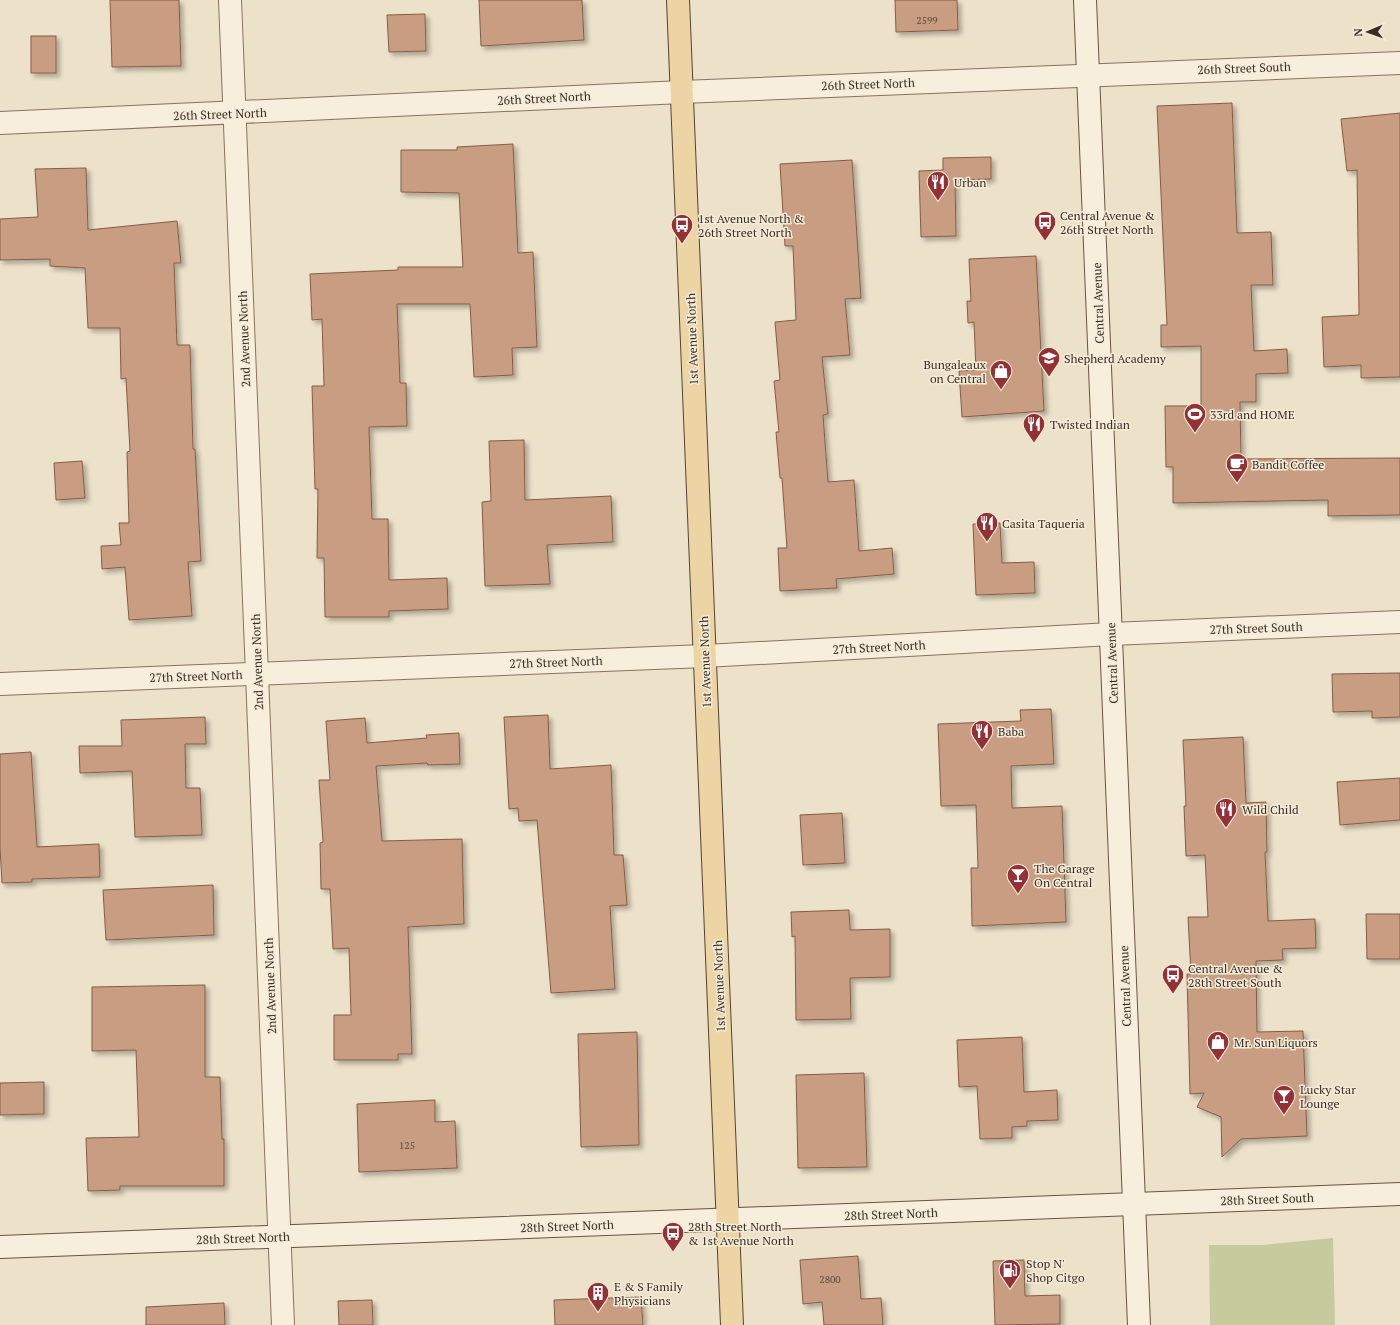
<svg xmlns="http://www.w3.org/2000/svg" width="1400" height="1325" viewBox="0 0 1400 1325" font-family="'PT Serif',serif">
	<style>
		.green { fill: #c6ca9d }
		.building { fill: #c89d81; stroke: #855d46; filter: url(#shadow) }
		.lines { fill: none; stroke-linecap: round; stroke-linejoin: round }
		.street-casing { stroke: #87735f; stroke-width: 24 }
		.secondary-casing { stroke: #695442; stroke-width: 24 }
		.primary-casing { stroke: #564232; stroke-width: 24 }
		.street { stroke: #f7eedc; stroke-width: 22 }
		.secondary { stroke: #f7eedc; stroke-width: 22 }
		.primary { stroke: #ecd4a4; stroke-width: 22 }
		.labels { text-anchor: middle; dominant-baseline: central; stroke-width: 3; stroke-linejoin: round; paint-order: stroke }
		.number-label { font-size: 10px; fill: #5d4839 }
		.street-label { font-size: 12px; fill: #392c21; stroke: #f4ebd8 }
		.poi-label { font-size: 12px; fill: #392c21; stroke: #f4ebd8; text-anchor: start }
	</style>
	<defs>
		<filter id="shadow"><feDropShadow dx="3.5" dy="3.5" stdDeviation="2" flood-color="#0004"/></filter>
	</defs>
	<rect width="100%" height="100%" fill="#ece1c9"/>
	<polygon class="green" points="1333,1238 1335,1325 1210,1325 1209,1245 1262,1245"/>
	<g class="building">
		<polygon points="110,0 179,0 181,66 112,67"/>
		<polygon points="479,0 582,0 584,40 481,46"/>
		<polygon points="895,0 957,0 958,30 896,32"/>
		<polygon points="425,14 426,51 389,52 387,15"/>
		<rect x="31" y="36" width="25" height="37"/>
		<polygon points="1232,103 1237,233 1271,232 1273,285 1251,285 1254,351 1287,349 1288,373 1256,374 1256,402 1240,402 1241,459 1400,458 1400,515 1328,516 1328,500 1173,503 1173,467 1166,467 1165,406 1201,406 1201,346 1161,347 1161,325 1167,325 1157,106"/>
		<polygon points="1400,113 1400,377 1361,378 1361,365 1324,367 1322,317 1359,315 1357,170 1347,171 1341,119"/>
		<polygon points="513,144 518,253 533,252 537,347 512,348 513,375 474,377 470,304 397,304 400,383 406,383 407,426 369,427 372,519 388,519 389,580 447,578 448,609 389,611 389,617 325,617 324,558 317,558 318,489 315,489 312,386 324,386 322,319 312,320 310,274 398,270 398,267 463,267 459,193 401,192 401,150 457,150 457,147"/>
		<polygon points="991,157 991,179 955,180 956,236 921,237 919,171 943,170 943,158"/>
		<polygon points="852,160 861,298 845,299 850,355 822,357 828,414 823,415 828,482 854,480 859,551 892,548 894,574 836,579 837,588 780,591 778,548 787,548 782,478 780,478 776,432 779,432 774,381 780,380 775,322 796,320 793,246 785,246 780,164"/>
		<polygon points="86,168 88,230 177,221 181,263 174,263 177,345 190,345 193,449 195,449 201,561 188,562 192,616 129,620 125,567 102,569 101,546 121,545 119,523 129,523 127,452 130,451 126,378 121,379 120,328 88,328 85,268 50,266 50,259 0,260 0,219 38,217 35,169"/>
		<polygon points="1036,256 1044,411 962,417 959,371 976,370 974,322 968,323 967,301 971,301 969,259"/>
		<polygon points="524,440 525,500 611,496 613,542 547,545 550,584 485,586 482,502 491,501 489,441"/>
		<polygon points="82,461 85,498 56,500 54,463"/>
		<polygon points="1000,523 1002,563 1034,562 1035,593 976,595 973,524"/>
		<polygon points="1400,673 1400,717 1372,718 1372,711 1333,712 1332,674"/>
		<polygon points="1051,709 1054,764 1011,766 1012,808 1062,806 1066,922 972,926 971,868 978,868 976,805 941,806 938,724 1021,721 1020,710"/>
		<polygon points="548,715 550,769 611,765 614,855 623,855 627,905 610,906 615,989 551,993 537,820 519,821 518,808 509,809 504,717"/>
		<polygon points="205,717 206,744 185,744 186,788 200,788 202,835 135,837 132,771 80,773 79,746 122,746 121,720"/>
		<polygon points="365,718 367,743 427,738 426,735 459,733 460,764 428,765 427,763 376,766 382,841 462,839 464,924 408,927 412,1054 398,1054 398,1060 334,1060 334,1015 351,1015 349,948 333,949 330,889 321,889 320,843 323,842 319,780 330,780 326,721"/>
		<polygon points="1243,737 1246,803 1266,802 1267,852 1265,852 1268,921 1315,919 1316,948 1282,949 1283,960 1256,961 1257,1032 1303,1031 1307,1136 1241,1139 1222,1157 1221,1117 1197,1107 1204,1093 1190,1094 1187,974 1191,974 1188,917 1208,917 1205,855 1186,856 1184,806 1186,806 1183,740"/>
		<polygon points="31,752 37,847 99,844 100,877 32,879 32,882 2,883 0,848 0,754"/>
		<polygon points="1400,778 1400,820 1340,825 1337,782"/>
		<polygon points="842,813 845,863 803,865 800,815"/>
		<polygon points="213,885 214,935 106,940 103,890"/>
		<polygon points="849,910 850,930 890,929 890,977 850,978 851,1019 796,1020 795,936 792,937 791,912"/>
		<polygon points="1366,914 1400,914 1400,959 1367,959"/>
		<polygon points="205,985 205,1077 220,1077 222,1139 224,1139 224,1186 120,1186 120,1190 88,1191 86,1138 139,1137 136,1050 92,1051 92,987"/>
		<polygon points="637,1032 639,1145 581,1147 578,1034"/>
		<polygon points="1022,1037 1024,1092 1057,1090 1058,1120 1027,1121 1027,1126 1012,1127 1012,1138 980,1139 977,1086 959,1087 957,1040"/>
		<polygon points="864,1073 867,1167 798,1168 796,1075"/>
		<polygon points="44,1082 44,1114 0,1115 0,1083"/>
		<polygon points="435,1100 435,1122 455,1121 457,1168 359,1172 357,1104"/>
		<polygon points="858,1256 861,1299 881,1298 883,1325 824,1325 822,1302 803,1304 800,1260"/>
		<polygon points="1024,1260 1025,1296 1060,1295 1060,1324 995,1325 993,1261"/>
		<polygon points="641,1297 643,1325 555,1325 554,1300"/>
		<polygon points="372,1300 373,1325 339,1325 338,1301"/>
		<polygon points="224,1303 225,1325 146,1325 146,1307"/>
	</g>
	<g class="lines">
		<g class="street-casing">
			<g id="street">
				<polyline points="230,0 283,1325"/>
				<polyline points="0,123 682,92 1400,63"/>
				<polyline points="0,684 705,656 1111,634 1400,622"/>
			</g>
		</g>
		<g class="secondary-casing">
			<g id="secondary">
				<polyline points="1085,0 1139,1325"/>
				<polyline points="0,1247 1400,1194"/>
			</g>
		</g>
		<g class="primary-casing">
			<polyline id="primary" points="678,0 732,1325"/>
		</g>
		<use href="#street" class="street"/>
		<use href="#secondary" class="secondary"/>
		<use href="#primary" class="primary"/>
	</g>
	<defs>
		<g id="restaurant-pin" transform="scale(1.15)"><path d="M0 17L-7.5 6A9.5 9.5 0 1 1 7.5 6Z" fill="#933236" stroke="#f4ebd8"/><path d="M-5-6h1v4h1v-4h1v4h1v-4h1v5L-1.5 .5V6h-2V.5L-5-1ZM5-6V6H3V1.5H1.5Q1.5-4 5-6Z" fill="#fff"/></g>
		<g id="bus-pin" transform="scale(1.15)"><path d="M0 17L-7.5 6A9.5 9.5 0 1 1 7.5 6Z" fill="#933236" stroke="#f4ebd8"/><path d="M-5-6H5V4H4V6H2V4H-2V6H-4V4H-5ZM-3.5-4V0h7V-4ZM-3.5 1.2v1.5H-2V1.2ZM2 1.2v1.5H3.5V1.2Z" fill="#fff"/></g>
		<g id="school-pin" transform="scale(1.15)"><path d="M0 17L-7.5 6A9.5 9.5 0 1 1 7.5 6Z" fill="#933236" stroke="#f4ebd8"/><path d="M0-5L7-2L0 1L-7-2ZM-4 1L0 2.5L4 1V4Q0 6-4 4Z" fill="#fff"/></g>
		<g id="shop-pin" transform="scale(1.15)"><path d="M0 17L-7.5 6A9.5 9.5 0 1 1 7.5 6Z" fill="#933236" stroke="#f4ebd8"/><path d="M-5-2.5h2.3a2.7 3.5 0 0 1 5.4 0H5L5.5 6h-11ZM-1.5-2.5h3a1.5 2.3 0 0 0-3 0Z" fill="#fff"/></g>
		<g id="stadium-pin" transform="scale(1.15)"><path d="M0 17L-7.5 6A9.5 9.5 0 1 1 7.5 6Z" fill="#933236" stroke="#f4ebd8"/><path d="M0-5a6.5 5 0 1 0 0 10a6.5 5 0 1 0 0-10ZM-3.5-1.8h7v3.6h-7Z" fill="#fff"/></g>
		<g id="cafe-pin" transform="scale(1.15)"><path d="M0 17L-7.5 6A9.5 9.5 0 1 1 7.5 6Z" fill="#933236" stroke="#f4ebd8"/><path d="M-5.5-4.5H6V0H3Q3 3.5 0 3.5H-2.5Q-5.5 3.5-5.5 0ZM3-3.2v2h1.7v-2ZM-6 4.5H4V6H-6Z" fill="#fff"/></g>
		<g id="bar-pin" transform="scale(1.15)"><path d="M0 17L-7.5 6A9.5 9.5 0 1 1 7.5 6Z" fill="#933236" stroke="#f4ebd8"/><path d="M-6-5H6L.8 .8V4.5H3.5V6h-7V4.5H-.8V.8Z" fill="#fff"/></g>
		<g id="fuel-pin" transform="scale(1.15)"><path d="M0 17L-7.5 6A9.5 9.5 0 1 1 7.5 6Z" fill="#933236" stroke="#f4ebd8"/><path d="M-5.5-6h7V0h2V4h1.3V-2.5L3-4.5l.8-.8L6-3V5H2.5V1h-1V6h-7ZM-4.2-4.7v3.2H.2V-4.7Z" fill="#fff"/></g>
		<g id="building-pin" transform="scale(1.15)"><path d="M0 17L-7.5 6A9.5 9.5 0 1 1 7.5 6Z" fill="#933236" stroke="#f4ebd8"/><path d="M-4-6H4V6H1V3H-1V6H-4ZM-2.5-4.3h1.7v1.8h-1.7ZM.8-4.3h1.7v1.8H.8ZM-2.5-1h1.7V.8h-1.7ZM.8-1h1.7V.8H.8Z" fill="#fff"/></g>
	</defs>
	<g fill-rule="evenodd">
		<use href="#restaurant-pin" x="938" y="182"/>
		<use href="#bus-pin" x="1045" y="222"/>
		<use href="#bus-pin" x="682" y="225"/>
		<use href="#school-pin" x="1049" y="358"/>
		<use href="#shop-pin" x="1001" y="371"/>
		<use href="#stadium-pin" x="1195" y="414"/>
		<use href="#restaurant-pin" x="1034" y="424"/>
		<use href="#cafe-pin" x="1237" y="464"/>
		<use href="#restaurant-pin" x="987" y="523"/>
		<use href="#restaurant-pin" x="982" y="731"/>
		<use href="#restaurant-pin" x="1226" y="809"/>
		<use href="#bar-pin" x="1018" y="875"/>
		<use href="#bus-pin" x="1173" y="975"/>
		<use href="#shop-pin" x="1218" y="1042"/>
		<use href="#bar-pin" x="1284" y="1096"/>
		<use href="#bus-pin" x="673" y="1233"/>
		<use href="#fuel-pin" x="1010" y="1270"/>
		<use href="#building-pin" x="598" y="1293"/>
	</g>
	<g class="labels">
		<g class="number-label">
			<text x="927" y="20">2599</text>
			<text x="407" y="1145">125</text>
			<text x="830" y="1279">2800</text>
		</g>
		<g class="street-label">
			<text transform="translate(1244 68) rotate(-2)">26th Street South</text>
			<text transform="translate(868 84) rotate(-2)">26th Street North</text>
			<text transform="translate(544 98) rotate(-3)">26th Street North</text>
			<text transform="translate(220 114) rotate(-2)">26th Street North</text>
			<text transform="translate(1098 303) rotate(-92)">Central Avenue</text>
			<text transform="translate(244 339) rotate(-92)">2nd Avenue North</text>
			<text transform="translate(692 339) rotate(-92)">1st Avenue North</text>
			<text transform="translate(1256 628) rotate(-2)">27th Street South</text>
			<text transform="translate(879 647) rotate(-3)">27th Street North</text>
			<text transform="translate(257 662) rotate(-92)">2nd Avenue North</text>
			<text transform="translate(556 662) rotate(-2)">27th Street North</text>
			<text transform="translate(705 662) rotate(-92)">1st Avenue North</text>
			<text transform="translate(1112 663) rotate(-92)">Central Avenue</text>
			<text transform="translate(196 676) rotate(-2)">27th Street North</text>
			<text transform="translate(270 986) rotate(-92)">2nd Avenue North</text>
			<text transform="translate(719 986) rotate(-92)">1st Avenue North</text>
			<text transform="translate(1125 986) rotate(-92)">Central Avenue</text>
			<text transform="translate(1267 1199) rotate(-2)">28th Street South</text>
			<text transform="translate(891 1214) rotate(-2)">28th Street North</text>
			<text transform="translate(567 1226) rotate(-2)">28th Street North</text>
			<text transform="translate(243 1238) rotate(-2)">28th Street North</text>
		</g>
		<g class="poi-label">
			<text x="954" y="182">Urban</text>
			<text x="1060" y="215">Central Avenue &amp;<tspan x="1060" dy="14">26th Street North</tspan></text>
			<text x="698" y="218">1st Avenue North &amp;<tspan x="698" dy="14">26th Street North</tspan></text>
			<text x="1064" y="358">Shepherd Academy</text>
			<text x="986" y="364" text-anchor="end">Bungaleaux<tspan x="986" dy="14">on Central</tspan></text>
			<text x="1210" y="414">33rd and HOME</text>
			<text x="1050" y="424">Twisted Indian</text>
			<text x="1252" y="464">Bandit Coffee</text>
			<text x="1002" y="523">Casita Taqueria</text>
			<text x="998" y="731">Baba</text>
			<text x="1242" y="809">Wild Child</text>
			<text x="1034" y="868">The Garage<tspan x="1034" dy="14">On Central</tspan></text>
			<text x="1188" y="968">Central Avenue &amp;<tspan x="1188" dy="14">28th Street South</tspan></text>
			<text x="1234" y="1042">Mr. Sun Liquors</text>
			<text x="1300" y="1089">Lucky Star<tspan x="1300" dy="14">Lounge</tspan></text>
			<text x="688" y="1226">28th Street North<tspan x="688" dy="14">&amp; 1st Avenue North</tspan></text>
			<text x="1026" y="1263">Stop N'<tspan x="1026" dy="14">Shop Citgo</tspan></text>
			<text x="614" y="1286">E &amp; S Family<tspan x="614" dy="14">Physicians</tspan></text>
		</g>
	</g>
	<g transform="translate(1368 32) rotate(268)" stroke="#f4ebd8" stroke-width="3" paint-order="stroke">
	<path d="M0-3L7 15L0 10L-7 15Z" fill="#392c21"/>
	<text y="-6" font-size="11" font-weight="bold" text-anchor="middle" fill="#392c21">N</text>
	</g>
</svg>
